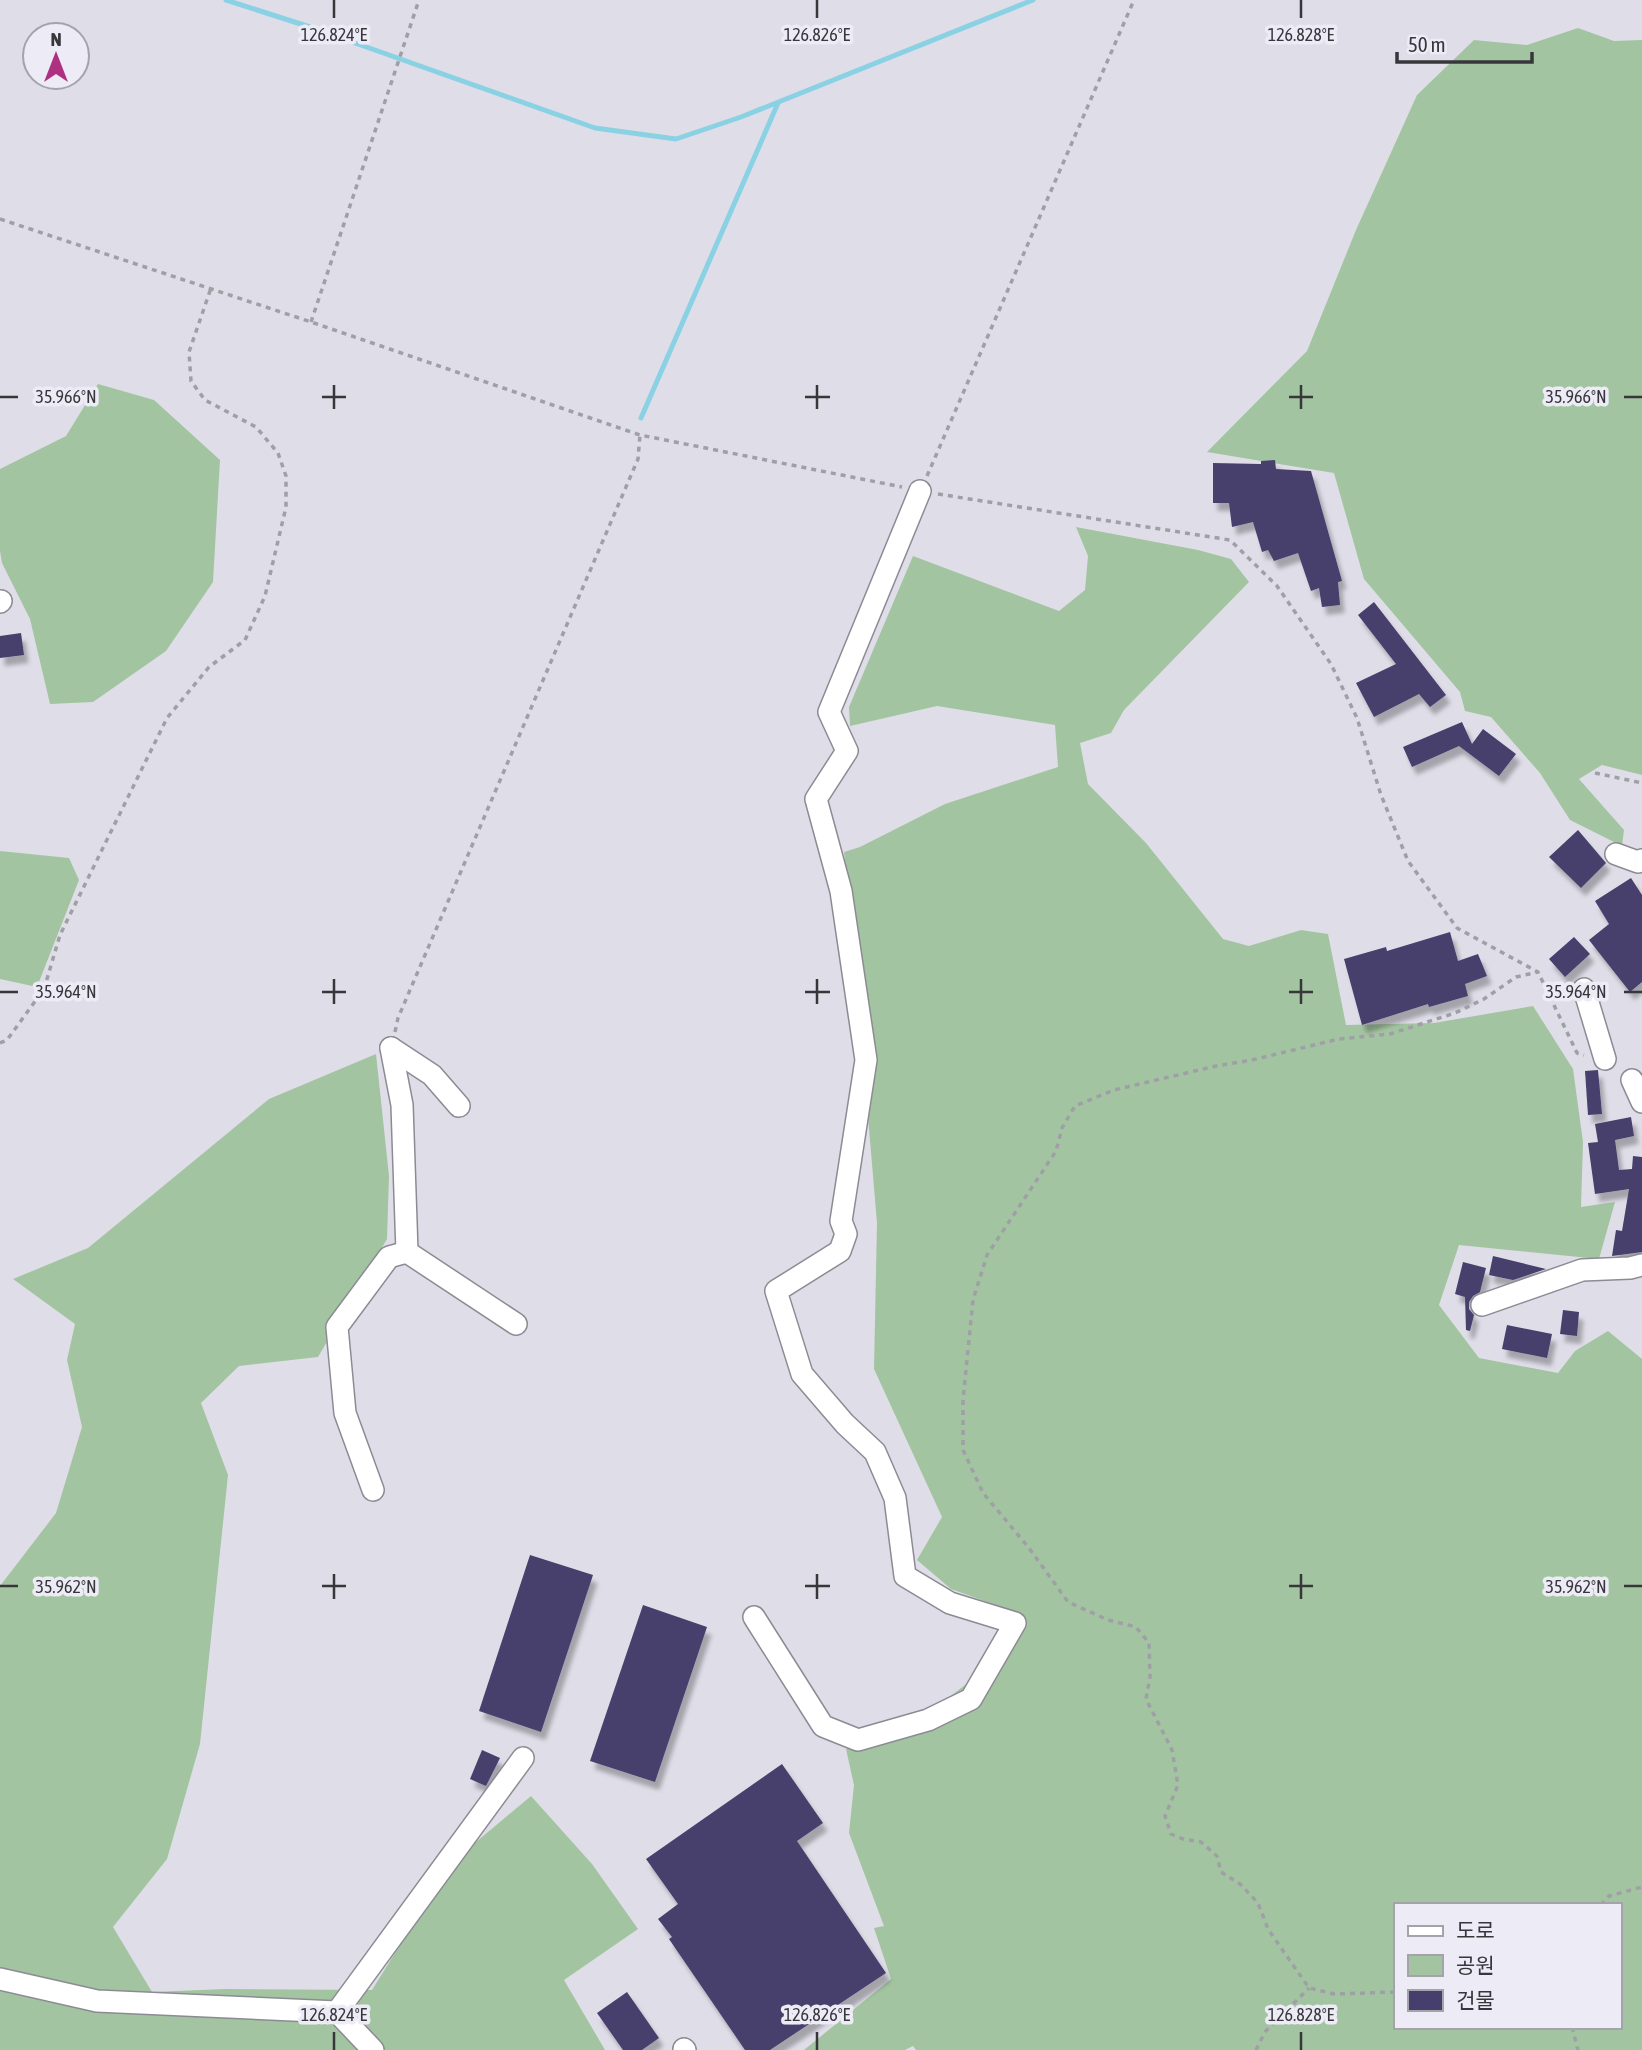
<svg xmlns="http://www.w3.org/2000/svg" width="1642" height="2050" viewBox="0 0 1642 2050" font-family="'Asap Condensed','Noto Sans KR',sans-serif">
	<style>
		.green { fill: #a3c4a1; fill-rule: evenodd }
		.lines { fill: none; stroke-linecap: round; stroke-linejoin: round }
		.stream { stroke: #8ad2e3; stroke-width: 5 }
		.building { fill: #463f6d; filter: url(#shadow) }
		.minor-casing { stroke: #8c8b94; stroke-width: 24 }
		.path { stroke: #9f9fa6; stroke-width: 3.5; stroke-dasharray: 5 5; stroke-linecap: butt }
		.minor { stroke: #fff; stroke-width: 21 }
		.ticks { fill: none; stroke: #37373b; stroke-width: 2.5 }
		.ticks-label { font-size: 18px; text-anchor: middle; fill: #37373b; stroke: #ecebf6; stroke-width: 7; stroke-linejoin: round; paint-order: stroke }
	</style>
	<defs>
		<filter id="shadow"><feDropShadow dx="4.5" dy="8" stdDeviation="2" flood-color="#0004"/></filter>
	</defs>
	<rect width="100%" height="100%" fill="#dfdee8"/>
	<g class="green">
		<polygon points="1578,28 1614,41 1642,40 1642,775 1602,765 1579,779 1624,830 1622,846 1570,820 1540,773 1491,717 1465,711 1460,692 1364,579 1334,473 1207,452 1307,351 1356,230 1417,95 1474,40 1527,45"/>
		<polygon points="98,384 154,400 220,460 213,582 166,651 93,702 50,704 30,619 2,563 0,551 0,469 66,436"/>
		<path d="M1076,527L1198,550L1231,559L1249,582L1124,710L1111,733L1080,743L1088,784L1146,843L1223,939L1249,946L1301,930L1328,934L1346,1025L1434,1023L1533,1006L1573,1069L1583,1142L1581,1207L1615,1202L1599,1259L1459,1245L1439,1305L1479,1358L1558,1373L1575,1351L1608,1331L1642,1359V2050H916L913,2046L905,2050H804L891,1979L874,1928L884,1926L849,1833L854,1785L846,1749L902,1733L990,1666L1007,1609L951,1589L917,1560L942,1517L874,1369L877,1223L866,1093L862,989L844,852L860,847L945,804L1058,767L1055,725L937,706L850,726L849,707L913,556L1059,611L1085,590L1088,556ZM1395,1905H1619V2027H1395Z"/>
		<polygon points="0,851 69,858 79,880 37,987 0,979"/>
		<polygon points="376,1054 389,1176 387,1239 318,1357 239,1366 201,1403 228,1475 200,1744 167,1859 113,1927 152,1992 225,1989 372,1990 451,1863 531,1796 592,1864 638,1929 564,1980 605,2050 0,2050 0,1586 56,1513 82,1427 67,1360 75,1324 13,1279 88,1248 269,1099"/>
	</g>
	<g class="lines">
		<g class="stream">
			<polyline points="226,0 310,27 595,128 676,139 741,117 1033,0"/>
			<polyline points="641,418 778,103"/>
		</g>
	</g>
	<g class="building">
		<polygon points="1275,460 1276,469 1311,471 1342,581 1338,582 1340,605 1322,607 1319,588 1311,591 1298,553 1274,561 1268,550 1262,552 1253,522 1232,527 1229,503 1213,503 1213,463 1261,464 1261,461"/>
		<polygon points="1374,602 1446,695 1430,707 1419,694 1374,717 1356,683 1396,664 1358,615"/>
		<polygon points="21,633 24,655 0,658 0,636"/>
		<polygon points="1462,722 1472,744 1483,729 1516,754 1499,776 1459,746 1412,767 1403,747"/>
		<polygon points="1578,830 1606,863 1581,888 1549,857"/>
		<polygon points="1631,878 1642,895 1642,982 1630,992 1589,940 1609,924 1595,901"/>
		<polygon points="1450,932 1458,961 1478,954 1487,976 1465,984 1468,996 1429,1007 1428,1004 1362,1025 1344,959 1386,947 1387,951"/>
		<polygon points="1574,937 1590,954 1565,977 1549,959"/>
		<polygon points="1598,1070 1602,1114 1588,1115 1585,1071"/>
		<polygon points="1631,1117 1634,1136 1615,1140 1619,1170 1632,1169 1633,1156 1642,1157 1642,1252 1612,1256 1616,1230 1622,1231 1629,1189 1595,1194 1588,1143 1598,1142 1595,1124"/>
		<polygon points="1493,1256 1546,1269 1513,1280 1489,1275"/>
		<polygon points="1463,1262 1486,1268 1480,1292 1473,1296 1469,1302 1469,1309 1474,1315 1470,1331 1466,1330 1465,1297 1455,1294"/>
		<polygon points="1563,1310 1579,1312 1577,1336 1560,1334"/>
		<polygon points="1507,1325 1552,1334 1547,1358 1502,1349"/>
		<polygon points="530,1555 593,1575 541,1732 479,1711"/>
		<polygon points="643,1605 707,1627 655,1782 590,1761"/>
		<polygon points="482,1750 500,1758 486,1786 470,1779"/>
		<polygon points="782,1764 823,1823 797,1841 886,1973 770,2050 745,2050 669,1939 672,1937 658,1919 678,1904 646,1859"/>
		<polygon points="627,1992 659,2038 642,2050 623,2050 597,2013"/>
	</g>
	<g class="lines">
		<g class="minor-casing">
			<g id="minor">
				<polyline points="0,602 1,601"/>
				<polyline points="1616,854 1638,862 1642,860"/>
				<polyline points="1584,989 1605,1059"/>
				<polyline points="391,1048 402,1105 407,1252"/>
				<polyline points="391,1048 432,1075 459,1106"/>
				<polyline points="1632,1080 1642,1102"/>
				<polyline points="1482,1305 1582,1270 1630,1268 1642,1265"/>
				<polyline points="373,1490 345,1413 337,1327 389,1257 407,1252 516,1324"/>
				<polyline points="754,1617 823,1726 858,1740 928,1720 971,1699 1015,1623 950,1603 905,1576 895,1498 875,1452 845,1424 802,1374 776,1291 840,1251 846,1234 841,1221 866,1060 841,891 816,799 847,751 829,712 920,491"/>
				<polyline points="0,1979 97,2001 337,2012 373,2050"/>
				<polyline points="337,2012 523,1758"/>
				<polyline points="684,2049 685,2050"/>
			</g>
		</g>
		<g class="path">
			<polyline points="0,219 311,322 640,435 902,487"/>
			<polyline points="311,322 419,0"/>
			<polyline points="927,476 1134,0"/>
			<polyline points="938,494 1230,540 1277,586 1331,664 1357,718 1381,795 1408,861 1457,928 1538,972 1577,1053 1584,1055"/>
			<polyline points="1595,773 1642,783"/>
			<polyline points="395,1032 398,1018 638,459 640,435"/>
			<polyline points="0,1043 7,1040 44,989 60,935 167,718 209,667 245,640 265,596 286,507 286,476 278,453 256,427 205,400 191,381 189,352 211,288"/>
			<polyline points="1601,1905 1609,1896 1642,1887"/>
			<polyline points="1395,1992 1334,1994 1309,1988 1268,1929 1258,1903 1240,1884 1221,1872 1217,1856 1201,1842 1183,1839 1171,1834 1165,1816 1178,1785 1172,1750 1146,1699 1150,1677 1149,1643 1136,1627 1108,1620 1068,1602 1029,1548 983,1493 963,1450 963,1400 973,1300 987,1255 1056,1151 1062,1128 1075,1106 1114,1090 1216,1066 1252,1060 1339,1039 1390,1034 1455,1013 1484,999 1516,977 1538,972"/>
			<polyline points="1572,2027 1578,2050"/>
			<polyline points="1256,2050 1265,2032 1309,1988"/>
		</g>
		<use href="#minor" class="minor"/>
	</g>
	<path class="ticks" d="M334,0V18M817,0V18M1301,0V18M334,385V409M817,385V409M1301,385V409M0,397H18M322,397H346M805,397H830M1289,397H1313M1624,397H1642M334,979V1004M817,979V1004M1301,979V1004M0,992H18M322,992H346M805,992H830M1289,992H1313M1624,992H1642M334,1574V1599M817,1574V1599M1301,1574V1599M0,1586H18M322,1586H346M805,1586H830M1289,1586H1313M1624,1586H1642M334,2032V2050M817,2032V2050M1301,2032V2050"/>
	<g class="ticks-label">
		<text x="334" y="41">126.824°E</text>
		<text x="817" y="41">126.826°E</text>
		<text x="1301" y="41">126.828°E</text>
		<text x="66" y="403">35.966°N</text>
		<text x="1576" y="403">35.966°N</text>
		<text x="66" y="998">35.964°N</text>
		<text x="1576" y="998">35.964°N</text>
		<text x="66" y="1593">35.962°N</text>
		<text x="1576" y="1593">35.962°N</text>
		<text x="334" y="2021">126.824°E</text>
		<text x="817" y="2021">126.826°E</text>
		<text x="1301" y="2021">126.828°E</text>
	</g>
	<rect x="1394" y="1903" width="228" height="126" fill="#ecebf6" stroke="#a4a3ab" stroke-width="2"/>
	<rect x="1408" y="1926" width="35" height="10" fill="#ffffff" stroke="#a4a3ab" stroke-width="2"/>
	<text x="1456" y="1938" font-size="21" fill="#37373b">도로</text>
	<rect x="1408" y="1955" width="35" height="21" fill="#a3c4a1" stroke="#a4a3ab" stroke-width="2"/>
	<text x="1456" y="1973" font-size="21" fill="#37373b">공원</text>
	<rect x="1408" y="1990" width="35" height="21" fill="#463f6d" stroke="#a4a3ab" stroke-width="2"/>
	<text x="1456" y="2008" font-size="21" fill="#37373b">건물</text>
	<g transform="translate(56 56)"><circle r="33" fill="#ecebf6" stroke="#a4a3ab" stroke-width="2"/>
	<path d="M0-5L12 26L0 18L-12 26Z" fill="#ae3181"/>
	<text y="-10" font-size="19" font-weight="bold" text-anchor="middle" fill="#37373b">N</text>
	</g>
	<path d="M1397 52v10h135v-10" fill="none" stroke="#37373b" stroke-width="3.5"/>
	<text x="1408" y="52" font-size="21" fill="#37373b" stroke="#ecebf6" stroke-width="5" paint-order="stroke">50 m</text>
</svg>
